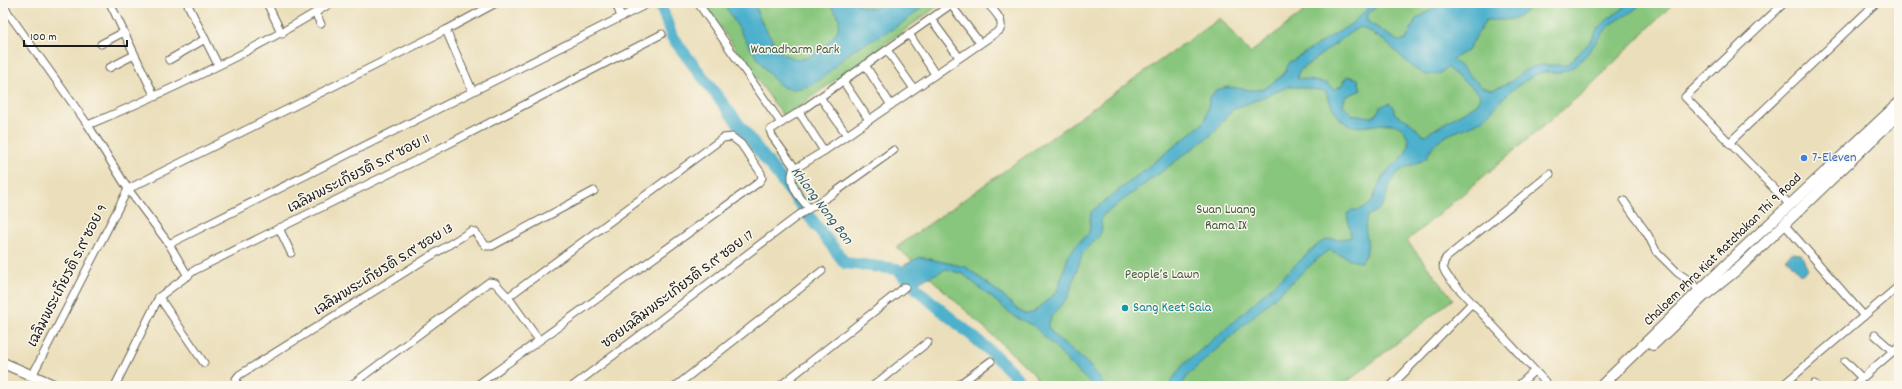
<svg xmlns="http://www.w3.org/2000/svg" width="1902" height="389" viewBox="0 0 1902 389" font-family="Dekko,'Playpen Sans Thai',sans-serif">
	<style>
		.green { fill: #88c67d; stroke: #52714c }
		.water { fill: #4db0cc; stroke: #346674; fill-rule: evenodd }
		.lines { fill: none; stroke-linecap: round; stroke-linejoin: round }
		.river { stroke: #4db0cc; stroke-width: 12 }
		.street-casing { stroke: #646054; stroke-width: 9 }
		.secondary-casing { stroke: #646054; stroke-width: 12 }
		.street { stroke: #fff; stroke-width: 7 }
		.secondary { stroke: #fff; stroke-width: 10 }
		.shop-dot { fill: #3f7fe0; stroke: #fbf7ec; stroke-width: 1.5 }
		.culture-dot { fill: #0f9aa8; stroke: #fbf7ec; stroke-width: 1.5 }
		.labels { text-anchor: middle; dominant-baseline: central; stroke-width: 3; stroke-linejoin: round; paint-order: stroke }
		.park-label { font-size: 14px; fill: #42583e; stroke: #fbf7ec }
		.shop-label { font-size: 14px; fill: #366cbe; stroke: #fbf7ec; text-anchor: start }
		.street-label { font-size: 14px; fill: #1c1c1c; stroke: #fbf7ec }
		.culture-label { font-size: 14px; fill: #0d838f; stroke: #fbf7ec; text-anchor: start }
		.water-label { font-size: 15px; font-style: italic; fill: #325f6b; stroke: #fbf7ec }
	</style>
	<rect width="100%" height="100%" fill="#fbf7ec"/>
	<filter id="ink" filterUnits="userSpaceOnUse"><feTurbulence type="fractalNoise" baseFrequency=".025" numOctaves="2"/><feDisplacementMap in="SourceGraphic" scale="8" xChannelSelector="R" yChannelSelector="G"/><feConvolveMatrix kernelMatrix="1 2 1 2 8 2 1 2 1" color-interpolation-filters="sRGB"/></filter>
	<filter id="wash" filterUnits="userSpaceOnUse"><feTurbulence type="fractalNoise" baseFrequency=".012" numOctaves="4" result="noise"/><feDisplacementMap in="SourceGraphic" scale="16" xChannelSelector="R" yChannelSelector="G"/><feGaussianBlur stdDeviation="0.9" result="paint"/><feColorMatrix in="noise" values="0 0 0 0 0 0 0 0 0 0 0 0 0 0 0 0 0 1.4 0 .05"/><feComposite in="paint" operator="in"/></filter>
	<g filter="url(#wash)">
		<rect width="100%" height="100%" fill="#ebdfbb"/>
		<g class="green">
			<polygon points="703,3 942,3 784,117"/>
			<polygon points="1315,3 1674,3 1586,90 1407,241 1453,299 1342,386 1042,386 1032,372 897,247 1220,18 1250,53"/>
		</g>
		<g class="water">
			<path d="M724,3H756C756,15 764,26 770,36C774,42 779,52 785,55C791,58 799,60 806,58C810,57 815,52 819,50C838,36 850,18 825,3H856L863,7L870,8H876L884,3H925C909,24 875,37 852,51C838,61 828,76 813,84C805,88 791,91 783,87C767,79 734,21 724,3Z"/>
			<path d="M1374,3H1380L1368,14L1367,21L1398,41L1406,40L1416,19L1442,3H1534C1517,22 1510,20 1486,20L1468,50L1452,59L1482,87L1492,90L1512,81L1525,70L1538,65H1567L1590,42L1597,30L1608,19L1631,3H1642C1634,12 1622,17 1612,24C1596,37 1587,61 1568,70C1558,75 1548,70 1538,74C1526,79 1513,89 1503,98C1496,105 1491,114 1482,120C1463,133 1434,132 1427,158C1417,165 1404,165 1395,176C1386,187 1388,199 1380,208C1378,211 1371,214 1367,216C1361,236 1375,244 1361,262L1354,261L1330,250L1323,254L1189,374L1181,386H1168L1182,366L1232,323L1316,246C1331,234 1334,242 1351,237L1347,214L1352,210H1359L1371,204C1377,191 1377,184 1387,171C1393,163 1404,160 1407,149C1409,144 1409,139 1406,134C1395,113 1367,132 1349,125C1337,121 1330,101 1325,91L1290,86L1234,109L1227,115L1215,132L1103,215L1101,219L1102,229L1100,235L1083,252L1068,297L1051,317L1048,327C1057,341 1073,351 1085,361C1093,369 1099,377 1105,386H1094L1077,371L1034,326L1015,317L963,274L946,269L912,285L897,269L920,257L966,267L1001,294L1019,311L1026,314L1032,313L1057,292L1068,257L1075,246L1089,233L1091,212L1200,126L1205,120L1210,97L1216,90L1228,87L1253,90L1264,89L1283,75L1290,62L1351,24ZM1361,27L1383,40L1416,70L1426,75L1439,74L1447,68L1479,93L1480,99L1477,104L1425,135C1419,133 1418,130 1413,125C1408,119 1400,118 1394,113V107L1389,103L1380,107L1377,114L1372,117L1362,116L1351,114L1343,105L1345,97L1361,90L1358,79L1347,76L1341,86L1335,89L1326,83L1297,78L1299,71L1354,30Z"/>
			<polygon points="1792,253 1801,254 1808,269 1801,275 1786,258"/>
		</g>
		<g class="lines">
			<path class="river" d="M660,3L672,37L845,263L897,269C936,312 987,341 1024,386"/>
		</g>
	</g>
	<g filter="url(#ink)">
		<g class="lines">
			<g class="street-casing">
				<g id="street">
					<polyline points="4,3 4,7 88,125 128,189 169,244 188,276"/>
					<polyline points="110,3 155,97"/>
					<polyline points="187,3 218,65"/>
					<polyline points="267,3 282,34"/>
					<polyline points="616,3 621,17"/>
					<polyline points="698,3 781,123"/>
					<polyline points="1784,3 1685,97 1790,205"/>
					<polyline points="951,5 980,43"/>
					<polyline points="315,13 321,24"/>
					<polyline points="931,19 959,57"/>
					<polyline points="446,30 472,90"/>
					<polyline points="909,34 935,74"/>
					<polyline points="101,44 124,32"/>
					<polyline points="887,50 914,89"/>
					<polyline points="169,60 205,39"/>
					<polyline points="865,65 891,105"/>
					<polyline points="109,68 134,55"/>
					<polyline points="843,81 869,120"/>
					<polyline points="820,97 847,135"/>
					<polyline points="799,112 824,151"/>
					<path d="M88,125C172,90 254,51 331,3"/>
					<polyline points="1729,143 1876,3"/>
					<polyline points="795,168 772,136 770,130 799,112 953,3"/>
					<polyline points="128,189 446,30 496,3"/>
					<polyline points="1624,201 1648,235 1656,251 1678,273 1690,281 1700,291"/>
					<path d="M809,208C800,198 788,185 793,170L824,151L1000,30C1005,20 993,10 987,3"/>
					<polyline points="1784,224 1864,316"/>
					<polyline points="279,228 291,253"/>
					<polyline points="169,244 649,3"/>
					<polyline points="159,297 204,363"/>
					<polyline points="508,297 538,339"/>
					<polyline points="1875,335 1893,351"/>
					<polyline points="1845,361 1862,378"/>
					<polyline points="32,376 128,189"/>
					<polyline points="1814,384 1817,386"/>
					<polyline points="37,386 38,385"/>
					<polyline points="115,386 159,297 195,270 425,156 662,34"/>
					<polyline points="238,386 236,379 239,375 471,231 475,232 486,246 492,246 594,191"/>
					<polyline points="350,386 489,282 495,283 508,297 723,138 732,137 741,144 761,173 762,178 758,183 476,386"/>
					<polyline points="573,386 799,215 834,193 894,150"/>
					<polyline points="676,386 822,271"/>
					<polyline points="780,386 905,287"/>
					<polyline points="873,386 928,342"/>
					<polyline points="957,386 991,361"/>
					<polyline points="1391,386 1472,303"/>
					<polyline points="1518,386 1534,371"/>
					<path d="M1549,386L1449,278C1443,270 1441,266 1446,258L1550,174"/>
					<polyline points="1782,386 1899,286"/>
					<polyline points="1853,386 1899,346"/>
				</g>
			</g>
			<g class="secondary-casing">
				<g id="secondary">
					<polyline points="1653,345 1704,296 1739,268 1899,114"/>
					<polyline points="3,363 56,386"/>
					<polyline points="1601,386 1734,257 1899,103"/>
				</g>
			</g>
			<use href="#street" class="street"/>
			<use href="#secondary" class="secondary"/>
		</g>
	</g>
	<circle class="shop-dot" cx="1804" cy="158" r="4"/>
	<circle class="culture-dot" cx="1125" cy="308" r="4"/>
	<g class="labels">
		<g class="park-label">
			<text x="795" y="50">Wanadharm Park</text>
			<text x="1226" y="210">Suan Luang<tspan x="1226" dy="16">Rama IX</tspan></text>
			<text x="1162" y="275">People’s Lawn</text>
		</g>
		<g class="shop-label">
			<text x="1812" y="158">7-Eleven</text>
		</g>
		<g class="street-label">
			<text transform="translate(359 174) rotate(-27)">เฉลิมพระเกียรติ ร.๙ ซอย 11</text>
			<text transform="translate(1723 250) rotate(-44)">Chaloem Phra Kiat Ratchakan Thi 9 Road</text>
			<text transform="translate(384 270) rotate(-32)">เฉลิมพระเกียรติ ร.๙ ซอย 13</text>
			<text transform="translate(68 276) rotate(-63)">เฉลิมพระเกียรติ ร.๙ ซอย 9</text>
			<text transform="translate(678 290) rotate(-37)">ซอยเฉลิมพระเกียรติ ร.๙ ซอย 17</text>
		</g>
		<g class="culture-label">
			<text x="1133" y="308">Sang Keet Sala</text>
		</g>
		<g class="water-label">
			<text transform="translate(821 206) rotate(53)">Khlong Nong Bon</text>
		</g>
	</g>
	<rect width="1902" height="389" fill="none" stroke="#fbf7ec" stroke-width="16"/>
	<path d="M24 40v6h103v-6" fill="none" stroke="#1c1c1c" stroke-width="2"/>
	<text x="30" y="40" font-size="12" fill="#1c1c1c" stroke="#fbf7ec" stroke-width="3" paint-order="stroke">100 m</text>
</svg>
